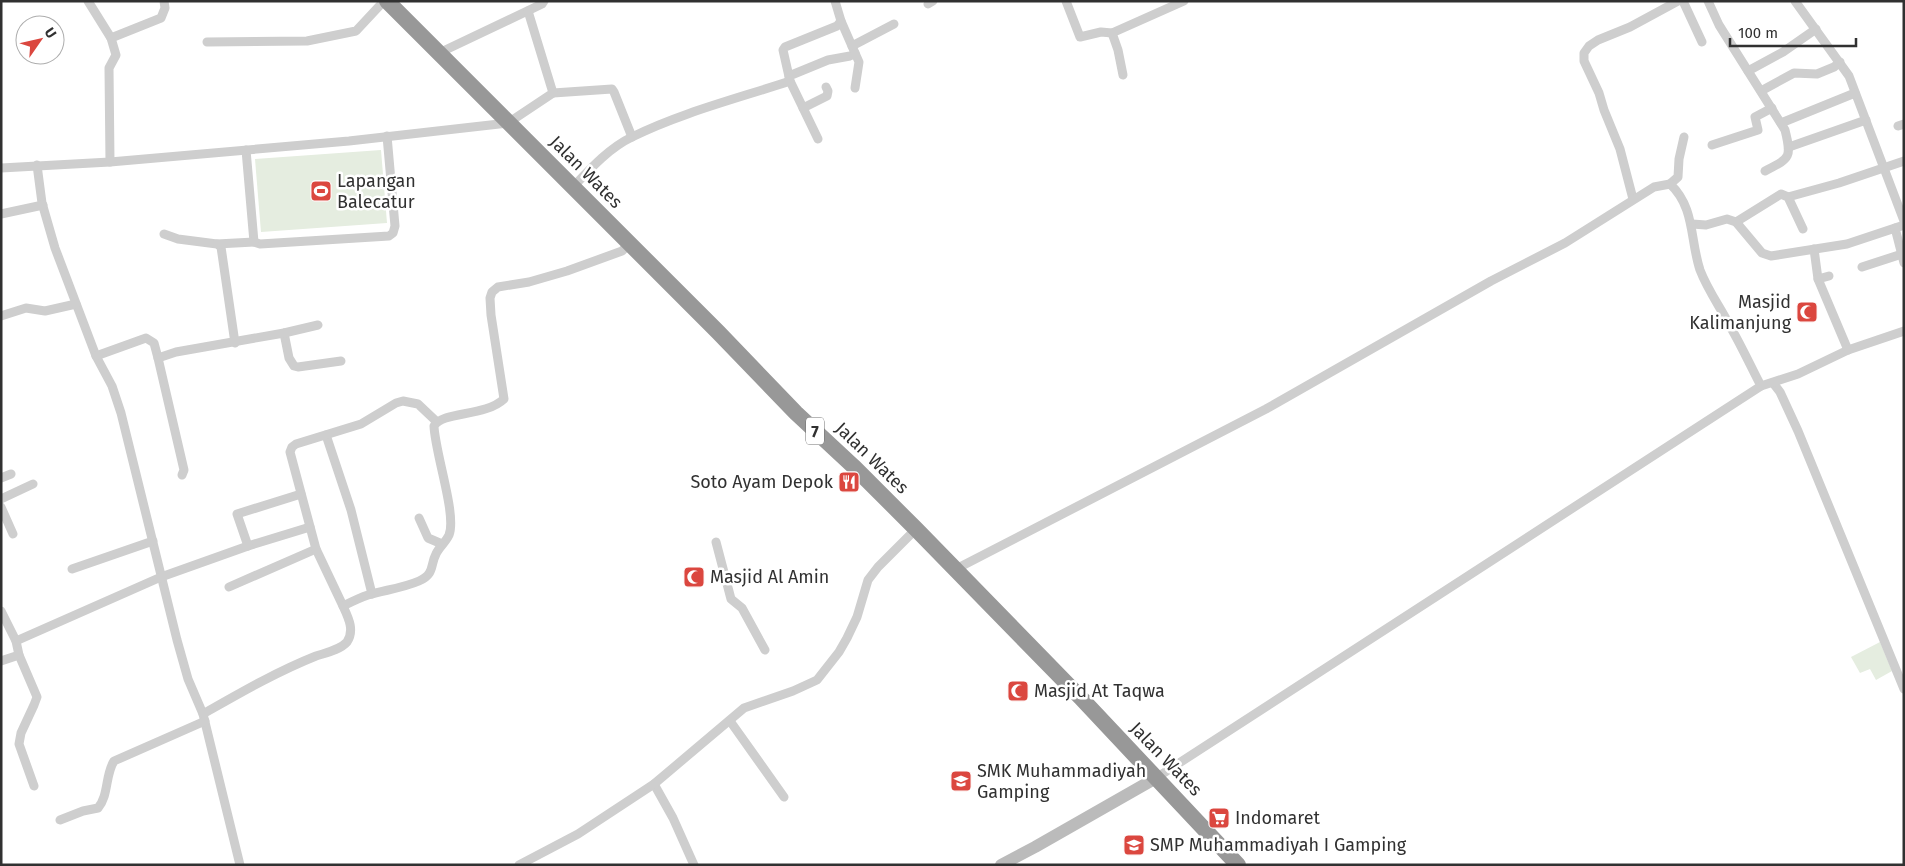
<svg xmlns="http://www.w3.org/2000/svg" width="1905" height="866" viewBox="0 0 1905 866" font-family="'Fira Sans',sans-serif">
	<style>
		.green { fill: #e5ede0 }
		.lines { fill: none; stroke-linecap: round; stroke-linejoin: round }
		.street { stroke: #cecece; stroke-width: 9 }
		.secondary { stroke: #bbb; stroke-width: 12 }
		.highway { stroke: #989898; stroke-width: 16 }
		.labels { text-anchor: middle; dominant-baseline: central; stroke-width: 5; stroke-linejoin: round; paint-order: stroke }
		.shield { fill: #fff; stroke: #6f6f6f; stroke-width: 1 }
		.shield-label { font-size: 16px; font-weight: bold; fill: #313131 }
		.street-label { font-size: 18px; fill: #313131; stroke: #fff }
		.poi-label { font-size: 18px; fill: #313131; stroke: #fff; text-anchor: start }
	</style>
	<rect width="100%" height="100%" fill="#fff"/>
	<g class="green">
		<polygon points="381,150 387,223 261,232 255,159"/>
		<polygon points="1880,642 1892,671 1876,680 1870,669 1860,673 1851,657"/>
	</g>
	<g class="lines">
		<g class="street">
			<polyline points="88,1 111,38"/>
			<polyline points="1066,1 1080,37 1101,32 1112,33 1184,1"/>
			<polyline points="1683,1 1702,42"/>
			<path d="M1708,1L1719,25L1785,130C1792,158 1790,158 1765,171"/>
			<polyline points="1795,1 1849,76 1904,221"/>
			<polyline points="928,4 933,1"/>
			<polyline points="1112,33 1118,50 1123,75"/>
			<polyline points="207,42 307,41 356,31 384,1"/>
			<polyline points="852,46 894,24"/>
			<polyline points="439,53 542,4 544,1"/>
			<polyline points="1748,71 1783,52 1816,29"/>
			<polyline points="789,76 828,60 850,56 855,53 841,21"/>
			<polyline points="855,88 859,62 855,53"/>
			<polyline points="1761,91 1794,73 1817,74 1834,67 1840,62"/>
			<polyline points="553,93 612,89 614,92 632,137"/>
			<polyline points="803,108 827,96 828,91 826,87"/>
			<polyline points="1781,123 1855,93"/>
			<polyline points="1898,126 1904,124"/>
			<polyline points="818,139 790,81 783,50 785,47 837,26 841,21 835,1"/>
			<polyline points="1712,145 1758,130 1755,117 1772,108"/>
			<polyline points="1789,147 1866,120"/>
			<polyline points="246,150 254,242 260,244 389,236 393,233 395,226 387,136"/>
			<polyline points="110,162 109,68 116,55 111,38 161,18 165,8 164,1"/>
			<polyline points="37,165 42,203 55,248 96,356 112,386 121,413 177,640 188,679 203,714 240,865"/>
			<polyline points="1,168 110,162 349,141 508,123 553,93 528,11"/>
			<polyline points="1670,184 1678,177 1679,159 1684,137"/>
			<path d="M573,187C590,169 609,148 632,137C680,113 739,98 790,81"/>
			<polyline points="1788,197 1839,183 1904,161"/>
			<polyline points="1633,199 1620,149 1604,110 1599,93 1584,61 1584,53 1589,46 1598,40 1630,27 1678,1"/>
			<polyline points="1,214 43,205"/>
			<polyline points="1736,222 1781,194 1788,197 1803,229"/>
			<polyline points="1692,224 1706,225 1727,219 1736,222 1762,253 1771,256 1847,244 1904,225"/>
			<polyline points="1895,228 1904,263"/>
			<polyline points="164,234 178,239 217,244 221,247 235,343"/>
			<polyline points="217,244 254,242"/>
			<polyline points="1814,249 1818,279 1848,350"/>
			<polyline points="1862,267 1902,254"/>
			<polyline points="1818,279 1829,276"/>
			<polyline points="1,316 26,308 45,311 76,304"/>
			<polyline points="284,333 289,358 294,366 298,367 341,361"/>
			<polyline points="96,356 146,338 154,343 158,358 176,352 284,333 318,325"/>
			<polyline points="158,358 184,470 182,475"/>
			<polyline points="1773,383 1780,392 1798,431 1904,689"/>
			<polyline points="326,435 351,510 372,594"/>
			<polyline points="1,478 11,474"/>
			<polyline points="1,499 33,484"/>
			<polyline points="1,507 13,534"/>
			<polyline points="419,518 428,538 442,544"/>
			<polyline points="716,542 731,599 742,608 765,650"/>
			<polyline points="248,546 310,527"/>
			<polyline points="72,569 153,541"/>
			<path d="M954,570L1266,409L1491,281L1565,243L1654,187L1670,184C1695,207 1690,240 1700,270C1708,291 1721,308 1731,328C1742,347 1751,367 1761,386"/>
			<polyline points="229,587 316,549"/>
			<polyline points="343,606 316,549 290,452 292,447 296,444 361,424 396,403 403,401 418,404 437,422"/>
			<polyline points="1,611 16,641 19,655 37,697 34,705 21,733 19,744 34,786"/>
			<polyline points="16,641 161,577 248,546 237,514 301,494"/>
			<polyline points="1,661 19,655"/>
			<path d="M203,714C240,693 276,672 316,656C325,653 340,650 347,642C355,630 348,617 343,606C351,602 359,598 368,595C385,590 403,588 419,581C435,574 430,565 436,554C439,547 446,542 449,535C457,515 435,453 434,426C443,411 485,417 504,399L491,315L490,298L492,292L498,287L529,282L567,271L622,251L629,244"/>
			<polyline points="730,721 784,797"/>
			<polyline points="1156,778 1761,386 1798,374 1848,350 1904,331"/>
			<polyline points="654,784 673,818 694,865"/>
			<path d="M60,820L83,811L98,808C109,795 105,775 114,761L205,721"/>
			<polyline points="519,865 578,834 654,784 744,708 793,691 817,680 839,652 847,638 857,617 868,580 878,567 916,529"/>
		</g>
		<polyline class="secondary" points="1001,865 1035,847 1156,778"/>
		<polyline class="highway" points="387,1 718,332 796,413 853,466 916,529 1081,698 1238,865"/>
	</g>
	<defs>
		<g id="stadium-square" transform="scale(1.125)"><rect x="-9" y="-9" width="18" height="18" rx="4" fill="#db473f" stroke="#fff"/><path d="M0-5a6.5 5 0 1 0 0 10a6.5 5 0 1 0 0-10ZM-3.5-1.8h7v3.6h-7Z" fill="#fff"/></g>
		<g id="mosque-square" transform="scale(1.125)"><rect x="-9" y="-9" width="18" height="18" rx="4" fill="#db473f" stroke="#fff"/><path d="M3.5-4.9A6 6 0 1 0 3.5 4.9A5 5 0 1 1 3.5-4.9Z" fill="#fff"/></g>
		<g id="restaurant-square" transform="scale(1.125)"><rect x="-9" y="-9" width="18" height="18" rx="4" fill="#db473f" stroke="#fff"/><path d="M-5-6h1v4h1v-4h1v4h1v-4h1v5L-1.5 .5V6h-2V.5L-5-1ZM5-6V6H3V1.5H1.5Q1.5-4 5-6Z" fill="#fff"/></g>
		<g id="school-square" transform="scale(1.125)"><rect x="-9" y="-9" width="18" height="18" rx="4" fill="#db473f" stroke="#fff"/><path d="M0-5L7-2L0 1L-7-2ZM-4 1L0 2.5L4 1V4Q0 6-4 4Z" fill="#fff"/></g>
		<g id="supermarket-square" transform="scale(1.125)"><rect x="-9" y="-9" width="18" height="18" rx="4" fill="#db473f" stroke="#fff"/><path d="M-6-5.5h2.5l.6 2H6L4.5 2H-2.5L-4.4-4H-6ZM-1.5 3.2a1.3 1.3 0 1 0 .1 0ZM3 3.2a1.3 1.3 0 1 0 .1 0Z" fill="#fff"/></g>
	</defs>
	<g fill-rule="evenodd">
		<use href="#stadium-square" x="321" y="191"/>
		<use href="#mosque-square" x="1807" y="312"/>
		<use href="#restaurant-square" x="849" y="482"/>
		<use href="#mosque-square" x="694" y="577"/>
		<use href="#mosque-square" x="1018" y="691"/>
		<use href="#school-square" x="961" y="781"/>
		<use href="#supermarket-square" x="1219" y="818"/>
		<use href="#school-square" x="1134" y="845"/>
	</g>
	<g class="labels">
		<rect class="shield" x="806" y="417.5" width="18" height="27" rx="4"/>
		<g class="shield-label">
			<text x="815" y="431">7</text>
		</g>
		<g class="street-label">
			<text transform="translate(586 172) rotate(45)">Jalan Wates</text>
			<text transform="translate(872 458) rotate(44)">Jalan Wates</text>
			<text transform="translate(1166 759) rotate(46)">Jalan Wates</text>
		</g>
		<g class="poi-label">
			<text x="337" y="181">Lapangan<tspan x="337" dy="21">Balecatur</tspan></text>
			<text x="1791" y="302" text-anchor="end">Masjid<tspan x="1791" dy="21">Kalimanjung</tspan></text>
			<text x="833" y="482" text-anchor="end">Soto Ayam Depok</text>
			<text x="710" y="577">Masjid Al Amin</text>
			<text x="1034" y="691">Masjid At Taqwa</text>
			<text x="977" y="771">SMK Muhammadiyah<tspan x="977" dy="21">Gamping</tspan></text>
			<text x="1235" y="818">Indomaret</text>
			<text x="1150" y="845">SMP Muhammadiyah I Gamping</text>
		</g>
	</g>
	<rect width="1905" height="866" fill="none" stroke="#313131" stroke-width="5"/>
	<g transform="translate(40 40) rotate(56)"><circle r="24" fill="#ffffff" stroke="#adadad"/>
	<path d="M0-4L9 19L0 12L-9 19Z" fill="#db473f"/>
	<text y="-8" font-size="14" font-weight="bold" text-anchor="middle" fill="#313131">U</text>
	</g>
	<path d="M1730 38v8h126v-8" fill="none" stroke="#313131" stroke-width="2.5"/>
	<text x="1738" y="38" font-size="15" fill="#313131" stroke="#ffffff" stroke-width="4" paint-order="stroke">100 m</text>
</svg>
